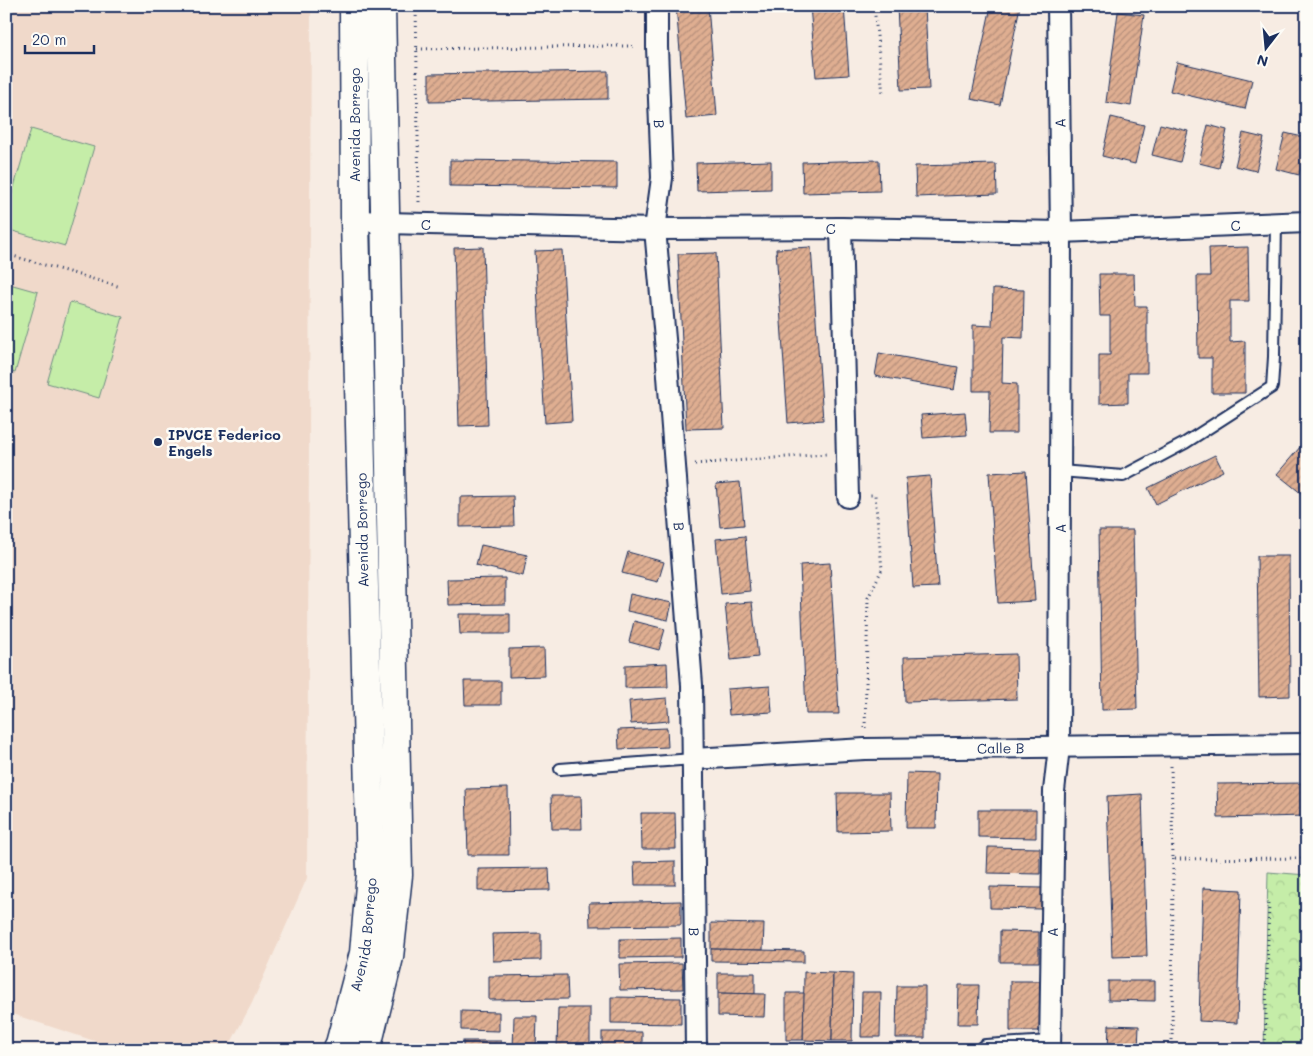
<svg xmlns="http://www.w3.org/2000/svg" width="1313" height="1056" viewBox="0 0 1313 1056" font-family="Mali,sans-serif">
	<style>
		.built { fill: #f0d9ca }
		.grass { fill: #c5eda8; stroke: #708e83 }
		.park { fill: url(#park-crowns); stroke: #708e83 }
		.building { fill: url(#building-hatch); stroke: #1b2f5e }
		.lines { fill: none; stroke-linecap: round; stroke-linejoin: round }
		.lane-casing { stroke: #1b2f5e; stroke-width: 14 }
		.street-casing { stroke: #1b2f5e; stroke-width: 24 }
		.secondary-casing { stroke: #1b2f5e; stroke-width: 31 }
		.path { stroke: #1b2f5e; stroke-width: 3; stroke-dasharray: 1 4; stroke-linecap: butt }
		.lane { stroke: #fdfcf7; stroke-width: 10 }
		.street { stroke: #fdfcf7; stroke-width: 20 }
		.secondary { stroke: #fdfcf7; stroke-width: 28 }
		.poi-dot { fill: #1b2f5e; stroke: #fdfcf7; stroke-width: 2 }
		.labels { text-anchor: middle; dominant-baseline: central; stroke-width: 5; stroke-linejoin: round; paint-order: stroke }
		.street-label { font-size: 14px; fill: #1b2f5e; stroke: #fdfcf7 }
		.poi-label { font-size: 14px; font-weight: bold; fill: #1b2f5e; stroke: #fdfcf7; text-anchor: start }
	</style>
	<defs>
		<pattern id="park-crowns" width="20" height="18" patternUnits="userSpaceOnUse" patternTransform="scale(1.25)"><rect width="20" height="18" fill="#c5eda8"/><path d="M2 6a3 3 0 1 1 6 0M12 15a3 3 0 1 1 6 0" fill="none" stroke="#a9cc93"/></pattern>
		<pattern id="building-hatch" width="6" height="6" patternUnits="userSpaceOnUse" patternTransform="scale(1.25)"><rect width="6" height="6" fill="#dfae91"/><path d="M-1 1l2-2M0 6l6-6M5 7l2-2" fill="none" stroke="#b48e7a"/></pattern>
	</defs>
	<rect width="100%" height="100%" fill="#f7ece3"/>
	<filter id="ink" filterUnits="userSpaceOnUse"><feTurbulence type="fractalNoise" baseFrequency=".02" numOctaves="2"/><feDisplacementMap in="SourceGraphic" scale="10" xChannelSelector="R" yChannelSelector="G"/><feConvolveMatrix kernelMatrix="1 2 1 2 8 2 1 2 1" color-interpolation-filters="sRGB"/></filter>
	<g filter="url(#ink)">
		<polygon class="built" points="6,6 311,6 307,878 252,1003 227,1050 122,1050 6,1012"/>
		<g class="grass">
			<polygon points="31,129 94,147 65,246 6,229 6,214"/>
			<polygon points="6,283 38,292 15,373 6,370"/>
			<polygon points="70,302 123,317 99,398 47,383"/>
		</g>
		<polygon class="park" points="1268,872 1307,875 1307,1050 1264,1050"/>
		<g class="building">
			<polygon points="676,6 708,6 717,116 686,119"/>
			<polygon points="810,6 844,6 849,75 816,77"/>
			<polygon points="897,6 925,6 929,89 901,90"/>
			<polygon points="991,6 1020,6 1000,105 971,99"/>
			<polygon points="1118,12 1144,15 1131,106 1106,102"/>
			<polygon points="1177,62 1252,80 1245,109 1170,91"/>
			<polygon points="608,71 608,99 429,102 429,74"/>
			<polygon points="1111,117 1144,125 1135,164 1102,156"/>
			<polygon points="1160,124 1188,131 1180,162 1152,155"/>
			<polygon points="1208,125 1227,130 1219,168 1199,163"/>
			<polygon points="1243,133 1264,138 1256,171 1235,166"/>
			<polygon points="1285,133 1307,138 1307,144 1299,175 1276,169"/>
			<polygon points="450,160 617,162 617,188 450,186"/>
			<polygon points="879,160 880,191 803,193 802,162"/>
			<polygon points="771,161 771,189 697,191 696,163"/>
			<polygon points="996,164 997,194 916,197 915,166"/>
			<polygon points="483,247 488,425 459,426 454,248"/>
			<polygon points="811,247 823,420 788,423 776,249"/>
			<polygon points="1248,247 1249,301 1230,301 1230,342 1245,341 1245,393 1212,393 1212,358 1198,358 1197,276 1210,276 1209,248"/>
			<polygon points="562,250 572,421 545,423 535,251"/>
			<polygon points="716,253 724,428 686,429 678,254"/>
			<polygon points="1099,274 1134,274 1135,306 1147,306 1147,373 1128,373 1128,403 1099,404 1099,355 1110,355 1110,316 1100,316"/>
			<polygon points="993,289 1024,290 1023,338 1003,337 1002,383 1017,384 1017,433 989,433 990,391 973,391 973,325 992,326"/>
			<polygon points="879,353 958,367 954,390 875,376"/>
			<polygon points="965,412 967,435 923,438 921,415"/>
			<polygon points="1307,439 1307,498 1277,474"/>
			<polygon points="1215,455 1223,471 1156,504 1148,488"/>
			<polygon points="1026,471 1035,601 998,603 989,473"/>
			<polygon points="930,476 938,587 913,588 906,478"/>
			<polygon points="740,482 744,525 720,527 716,484"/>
			<polygon points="513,496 514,526 460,527 460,497"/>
			<polygon points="1099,530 1133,530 1137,709 1102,710"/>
			<polygon points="745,536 750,591 721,594 716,539"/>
			<polygon points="481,545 527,555 523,576 476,565"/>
			<polygon points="628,552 664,562 658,582 622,573"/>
			<polygon points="1257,556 1289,556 1290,696 1259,697"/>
			<polygon points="830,563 839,714 806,714 800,565"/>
			<polygon points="505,578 505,604 448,605 447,579"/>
			<polygon points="630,594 672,603 668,620 627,611"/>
			<polygon points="752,602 758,657 731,660 725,604"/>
			<polygon points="459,614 510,614 510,634 460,634"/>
			<polygon points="634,621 665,629 659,650 629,642"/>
			<polygon points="544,648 545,676 509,677 509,649"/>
			<polygon points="1016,654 1017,699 905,702 904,657"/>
			<polygon points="667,663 668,687 625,688 625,665"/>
			<polygon points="464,681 501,681 501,705 465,705"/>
			<polygon points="770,686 772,712 729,715 727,689"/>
			<polygon points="667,698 669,721 631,724 629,701"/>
			<polygon points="667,728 668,747 619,749 618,730"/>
			<polygon points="907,773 937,774 936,828 906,828"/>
			<polygon points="1307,783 1307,816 1218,818 1217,784"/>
			<polygon points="508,788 509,855 468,855 466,789"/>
			<polygon points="837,793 890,793 891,831 838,832"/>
			<polygon points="1142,794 1147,956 1112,957 1107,796"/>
			<polygon points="551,796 581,796 582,829 552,829"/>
			<polygon points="978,810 1036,810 1036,838 978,837"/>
			<polygon points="641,813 675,813 676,849 642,849"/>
			<polygon points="988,847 1040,848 1040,874 987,873"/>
			<polygon points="675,861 675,885 635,885 634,862"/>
			<polygon points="549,868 550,890 478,891 478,869"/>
			<polygon points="990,887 1042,888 1041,909 990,908"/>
			<polygon points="1203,888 1241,890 1237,1023 1199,1021"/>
			<polygon points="681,901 681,925 590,926 589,903"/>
			<polygon points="711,923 764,924 763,950 711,949"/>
			<polygon points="1000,931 1039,932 1039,962 1000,962"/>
			<polygon points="541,933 541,960 493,961 492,934"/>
			<polygon points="681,938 681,957 620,958 620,939"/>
			<polygon points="711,949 804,951 804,962 711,961"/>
			<polygon points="682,963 683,989 620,990 619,964"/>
			<polygon points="804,972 833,973 832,1041 803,1040"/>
			<polygon points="718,973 755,973 755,994 718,993"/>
			<polygon points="833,973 853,974 852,1041 832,1041"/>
			<polygon points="567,975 568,999 489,1000 489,976"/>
			<polygon points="1010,981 1041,981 1040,1031 1010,1031"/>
			<polygon points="1108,981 1155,981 1155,1001 1108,1000"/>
			<polygon points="959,985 979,985 978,1024 958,1024"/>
			<polygon points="897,986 925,986 925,1038 896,1038"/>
			<polygon points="862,992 881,992 880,1037 861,1037"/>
			<polygon points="718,993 765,994 764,1017 718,1016"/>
			<polygon points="786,993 804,993 803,1040 786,1040"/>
			<polygon points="611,997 681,998 681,1024 611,1023"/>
			<polygon points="558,1008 590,1008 590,1050 557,1050"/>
			<polygon points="461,1011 499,1012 499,1031 461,1030"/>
			<polygon points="514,1016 537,1016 536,1050 513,1050"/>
			<polygon points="1109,1025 1139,1026 1138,1050 1108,1050"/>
			<rect x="602" y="1032" width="40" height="18"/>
			<rect x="463" y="1041" width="38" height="9"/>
		</g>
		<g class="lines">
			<g class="lane-casing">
				<g id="lane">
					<polyline points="1060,471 1123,476 1185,443 1272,387 1274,357 1276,223"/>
					<polyline points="560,769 693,759"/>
				</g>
			</g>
			<g class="street-casing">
				<g id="street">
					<path id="s1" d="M657,6V47L662,178L655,229L666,350L692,685L696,1050"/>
					<path id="s2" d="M355,220L385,223L655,229L841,228L1061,232L1307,222"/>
					<polyline points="841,228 848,497"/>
					<path id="s3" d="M693,759L865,749L1307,744"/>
					<polyline points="986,1050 1050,1046"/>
					<path id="s4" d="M1050,1050L1054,791L1059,747L1061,232L1058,6"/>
				</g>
			</g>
			<g class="secondary-casing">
				<g id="secondary">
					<path id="s5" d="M337,1050L340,1044L364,953L371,874L355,220L354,6"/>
					<polyline points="366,1050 389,957 398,875 381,6"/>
				</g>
			</g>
			<g class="path">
				<polyline points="416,6 419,203"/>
				<polyline points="874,6 883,94"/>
				<polyline points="417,49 611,46 636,46"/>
				<polyline points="6,254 121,287"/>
				<polyline points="695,464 826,454"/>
				<polyline points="865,728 868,598 882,569 875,495 868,495"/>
				<polyline points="1171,766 1173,859 1307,858"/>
				<polyline points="1172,1050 1173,859"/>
				<polyline points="1265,1050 1269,901"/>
			</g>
			<use href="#lane" class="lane"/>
			<use href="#street" class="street"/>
			<use href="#secondary" class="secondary"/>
		</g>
	</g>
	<circle class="poi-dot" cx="158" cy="442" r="5"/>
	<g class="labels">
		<g class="street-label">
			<text transform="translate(1060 123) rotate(-91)">A</text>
			<text stroke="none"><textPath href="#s1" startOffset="118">B</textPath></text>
			<text transform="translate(354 125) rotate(-90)">Avenida Borrego</text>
			<text stroke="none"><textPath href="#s2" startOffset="71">C</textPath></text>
			<text stroke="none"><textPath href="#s2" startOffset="881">C</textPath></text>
			<text stroke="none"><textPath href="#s2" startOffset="476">C</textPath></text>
			<text stroke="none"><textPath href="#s1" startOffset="522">B</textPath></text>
			<text stroke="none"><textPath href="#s4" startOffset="522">A</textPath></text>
			<text transform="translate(362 530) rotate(-91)">Avenida Borrego</text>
			<text stroke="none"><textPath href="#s3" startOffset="308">Calle B</textPath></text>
			<text stroke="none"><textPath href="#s1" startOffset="928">B</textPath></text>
			<text stroke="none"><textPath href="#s4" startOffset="118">A</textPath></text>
			<text stroke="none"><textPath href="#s5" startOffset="119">Avenida Borrego</textPath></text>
		</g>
		<g class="poi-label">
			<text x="168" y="434">IPVCE Federico<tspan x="168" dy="16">Engels</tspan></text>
		</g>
	</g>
	<rect width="1313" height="1056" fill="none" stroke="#fdfcf7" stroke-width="25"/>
	<rect x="12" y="12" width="1288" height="1031" fill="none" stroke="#1b2f5e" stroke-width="2" filter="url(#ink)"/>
	<g transform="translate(1266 48) rotate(196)" stroke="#fdfcf7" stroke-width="4" paint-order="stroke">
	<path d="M0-4L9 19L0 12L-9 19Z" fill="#1b2f5e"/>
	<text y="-8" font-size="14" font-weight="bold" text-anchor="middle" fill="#1b2f5e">N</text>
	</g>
	<path d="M25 45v8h69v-8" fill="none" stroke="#1b2f5e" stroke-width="2.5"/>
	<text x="32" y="45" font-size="15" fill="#1b2f5e" stroke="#fdfcf7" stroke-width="4" paint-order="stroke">20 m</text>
</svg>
